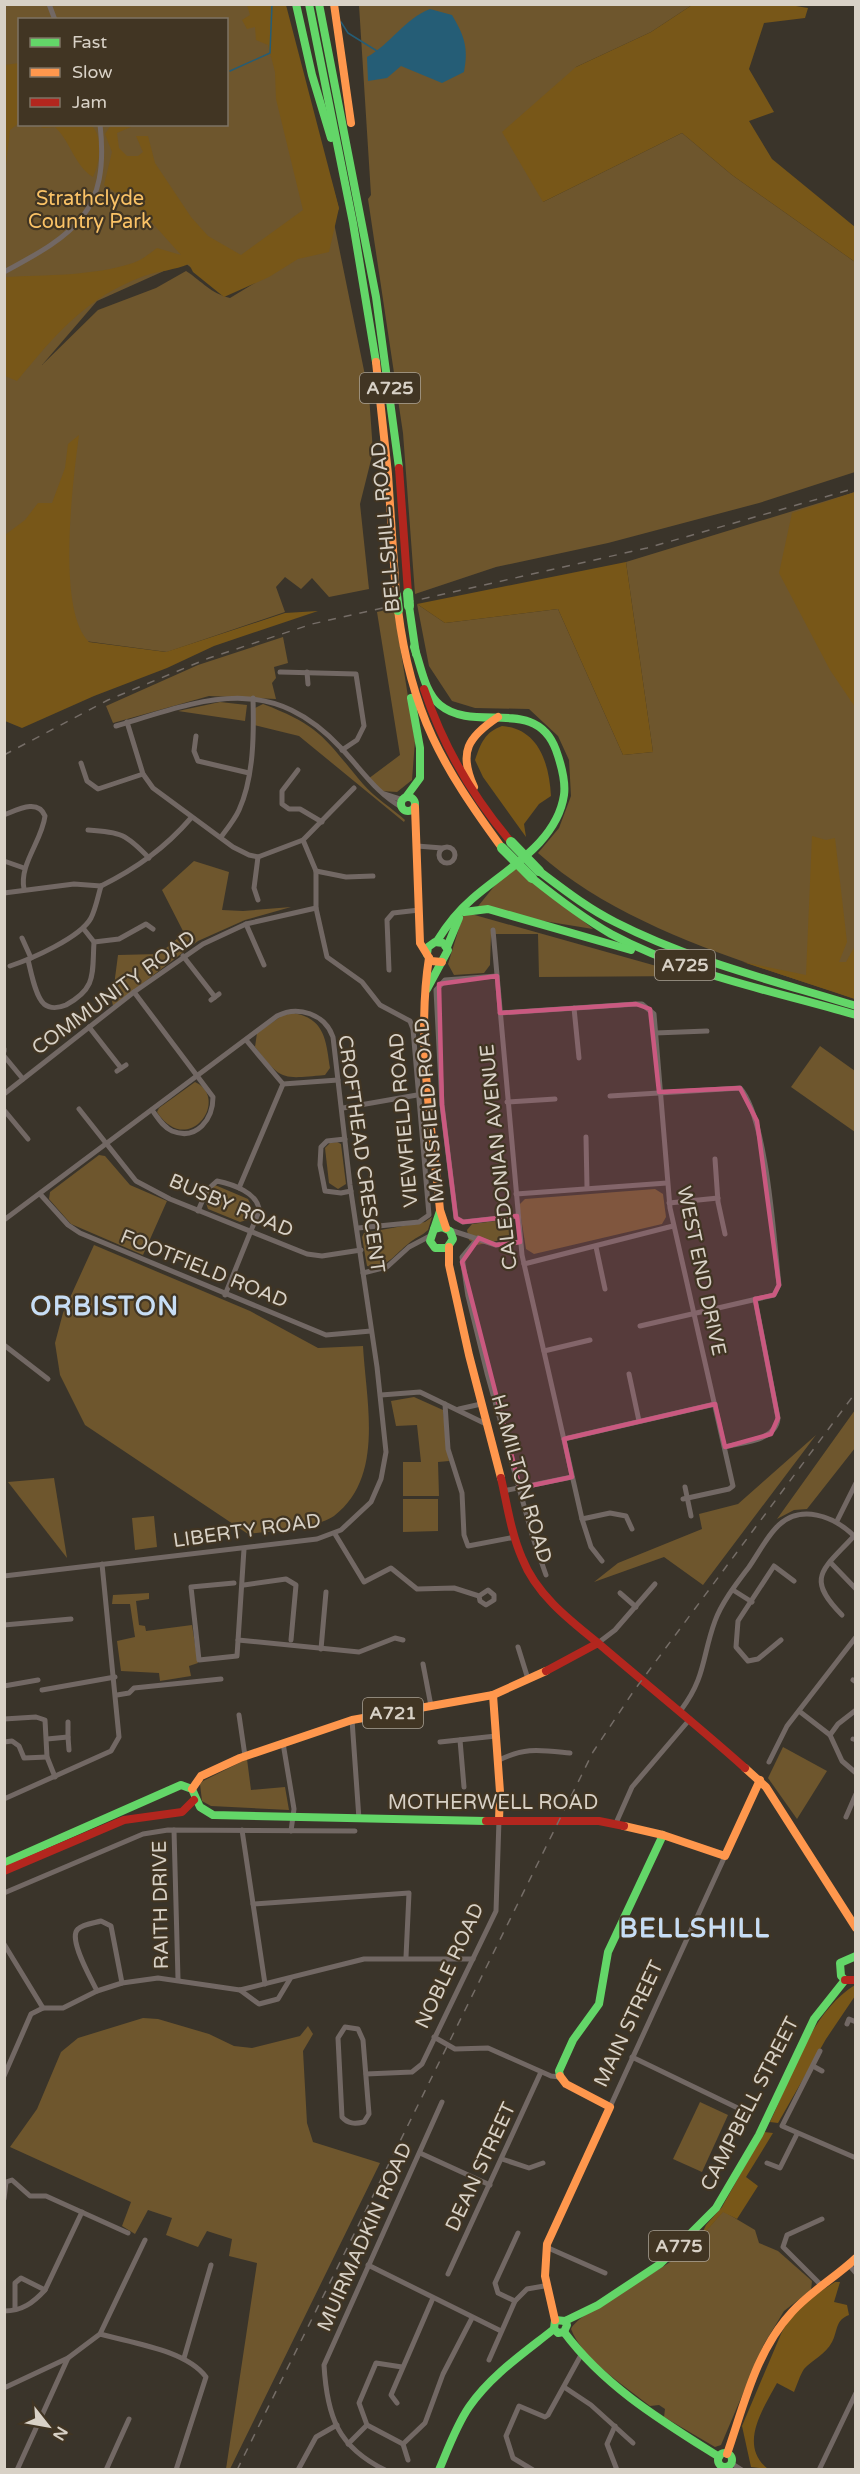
<svg xmlns="http://www.w3.org/2000/svg" width="860" height="2474" viewBox="0 0 860 2474" font-family="'Varela Round',sans-serif">
	<style>
		.green { fill: #6e562d; fill-rule: evenodd }
		.forest { fill: #785718 }
		.water { fill: #255d76 }
		.lines { fill: none; stroke-linecap: round; stroke-linejoin: round }
		.stream { stroke: #255d76; stroke-width: 1.5 }
		.street { stroke: #726864; stroke-width: 5 }
		.fast { stroke: #63d668; stroke-width: 8 }
		.slow { stroke: #ff974d; stroke-width: 8 }
		.jam { stroke: #b3261e; stroke-width: 8 }
		.rail { stroke: #756d67; stroke-width: 1.5; stroke-dasharray: 8 8; stroke-linecap: butt }
		.fast-bridge { stroke: #63d668; stroke-width: 10 }
		.marked { fill: #ca5980; fill-opacity: 0.2; stroke: #ca5980; stroke-width: 4.5; stroke-linejoin: round }
		.labels { text-anchor: middle; dominant-baseline: central; stroke-width: 4.5; stroke-linejoin: round; paint-order: stroke }
		.shield { fill: #413523; stroke: #aba295; stroke-width: 1.5 }
		.shield-label { font-size: 18px; font-weight: bold; fill: #d8d1c6 }
		.park-label { font-size: 20px; fill: #fac266; stroke: #413523 }
		.street-label { font-size: 20px; fill: #d8d1c6; stroke: #413523 }
		.district-label { font-size: 26px; font-weight: bold; letter-spacing: 1.5px; fill: #c7ddf4; stroke: #413523 }
	</style>
	<rect width="100%" height="100%" fill="#3a342a"/>
	<g class="green">
		<path d="M5,5H283L339,209L289,261L199,274L184,262L97,301L42,365L98,310L156,288L186,271C203,282 210,293 230,298L289,262L333,218L369,395L373,452L360,504L369,589L329,597L312,578L301,589L285,577L276,587L285,612L167,652L85,641L5,683ZM20,20H226V124H20Z"/>
		<polygon points="359,5 692,5 651,32 576,67 543,202 682,133 732,175 855,262 855,472 759,503 608,543 496,567 415,594 403,433 368,199 371,195"/>
		<path d="M855,492V999C749,963 623,929 538,853L559,828L571,796L569,760L558,736L529,709L475,708L452,701L429,666L417,604L445,623L558,609L623,755L653,752L626,562Z"/>
		<polygon points="394,608 415,741 412,780 397,792 381,791 368,779 400,755 377,612"/>
		<polygon points="283,637 288,663 274,667 276,678 272,683 276,699 209,696 113,723 106,706 198,665"/>
		<polygon points="220,702 247,705 245,721 178,711"/>
		<path d="M263,704C321,726 325,739 363,784C374,797 392,808 405,820L404,822L299,736L254,725L255,708Z"/>
		<polygon points="194,861 229,872 222,910 243,911 291,907 245,920 198,941 113,1006 112,1001 118,955 159,954 184,933 162,890"/>
		<polygon points="513,863 593,929 475,910"/>
		<polygon points="464,912 692,976 539,977 538,934 491,934 490,965 484,973 454,975 448,964"/>
		<path d="M293,1013C325,1018 326,1041 330,1068L325,1075C281,1079 282,1081 255,1047L257,1033L283,1015Z"/>
		<polygon points="820,1046 855,1071 855,1132 791,1087"/>
		<path d="M195,1082C231,1099 188,1159 157,1112L159,1108Z"/>
		<polygon points="337,1142 341,1144 346,1184 338,1189 329,1183 325,1148 330,1143"/>
		<polygon points="99,1155 105,1156 130,1185 167,1201 143,1255 71,1224 49,1199 50,1192"/>
		<polygon points="215,1185 248,1199 253,1209 247,1220 240,1222 208,1209 204,1197 209,1188"/>
		<polygon points="655,1189 663,1194 666,1217 662,1224 534,1254 526,1249 519,1205 525,1199"/>
		<path d="M432,1217L428,1230C422,1236 414,1238 408,1244C395,1254 386,1270 367,1266L362,1237L364,1233L425,1222Z"/>
		<polygon points="503,1220 513,1229 506,1239 477,1245 469,1240 467,1230 472,1224"/>
		<path d="M94,1245L250,1311L318,1348L363,1346C366,1402 385,1477 334,1516C317,1528 270,1531 248,1534L85,1425L60,1375L55,1343L63,1313Z"/>
		<polygon points="414,1397 443,1410 449,1461 438,1462 439,1496 403,1496 403,1462 421,1462 417,1425 396,1426 391,1401"/>
		<polygon points="855,1410 855,1448 807,1509 794,1510 777,1519"/>
		<polygon points="816,1435 703,1585 664,1557 594,1582 618,1563 702,1529 699,1514 738,1504"/>
		<polygon points="54,1478 67,1558 8,1482"/>
		<polygon points="403,1499 438,1499 438,1531 403,1532"/>
		<polygon points="154,1516 157,1547 135,1550 132,1518"/>
		<polygon points="149,1593 149,1599 136,1601 139,1625 145,1626 146,1631 192,1625 198,1663 189,1666 191,1676 160,1681 159,1673 121,1671 117,1641 135,1637 130,1604 112,1604 113,1595"/>
		<polygon points="783,1747 827,1771 797,1819 768,1778"/>
		<polygon points="247,1759 251,1790 285,1787 289,1810 211,1806 202,1801 200,1784 203,1781"/>
		<polygon points="143,2018 158,2019 209,2034 234,2046 252,2048 300,2036 308,2026 313,2034 303,2051 307,2123 313,2142 380,2163 230,2469 226,2469 257,2263 229,2256 232,2239 207,2231 198,2247 166,2235 172,2218 148,2210 135,2234 122,2226 131,2202 10,2147 37,2109 61,2052 78,2038"/>
		<polygon points="700,2102 728,2115 702,2172 673,2159"/>
		<path d="M723,2211L755,2230L759,2243L778,2251L812,2281L811,2290L784,2311L764,2344L721,2445L715,2447L664,2417L665,2409L659,2405L650,2406C625,2386 582,2359 571,2329C578,2313 651,2276 670,2262C691,2247 707,2231 723,2211Z"/>
	</g>
	<g class="forest">
		<path d="M247,5H286L339,208L329,252L298,259L269,277L224,297L193,272L189,264C175,270 159,271 144,276C85,298 56,334 17,381L5,376V277C47,275 93,276 133,263C142,260 150,253 157,248L181,255L138,207L104,185L112,152L105,134L111,125H129L131,127L117,133L119,148L127,156H138L143,152L136,136H148L155,163L191,217L208,236L241,255L303,210L276,99L275,72L268,45L256,40L255,27L247,29L242,20L250,15Z"/>
		<polygon points="790,5 808,8 805,18 764,23 749,69 774,112 749,121 772,159 855,227 855,262 732,175 682,133 543,202 502,132 576,67 651,32 692,5"/>
		<polygon points="19,63 19,123 10,130 5,174 5,65"/>
		<path d="M37,125H91C104,137 100,163 93,177C74,165 71,142 55,127L43,128Z"/>
		<path d="M79,435C73,480 56,610 89,642L166,652L285,613L318,611L214,646L167,668L94,696L22,728L5,721V535L25,520L38,503H52L65,468L68,444Z"/>
		<polygon points="855,492 856,492 855,707 830,670 779,573 792,513"/>
		<polygon points="626,562 653,752 623,755 558,609 445,623 417,604"/>
		<path d="M502,726C539,729 549,763 551,796L539,804L524,824L526,837L483,777L475,760C481,743 485,732 502,726Z"/>
		<polygon points="812,836 826,840 835,838 847,942 839,962 846,962 855,946 855,999 743,962 806,975"/>
		<path d="M855,1985V1996L826,2039L778,2123L770,2122C792,2076 810,2013 855,1985Z"/>
		<polygon points="764,2132 773,2133 746,2177 758,2186 737,2219 723,2212 700,2238 706,2225 722,2207"/>
		<path d="M835,2282H840L834,2302L847,2305L849,2315C835,2320 838,2331 832,2342C826,2354 812,2360 804,2369C800,2375 797,2385 794,2392L777,2383C763,2409 738,2445 768,2469L751,2467L742,2426L781,2334L789,2318L815,2295Z"/>
	</g>
	<path class="water" d="M430,9L452,15C464,35 469,48 464,72L442,83L401,66L387,78L368,81L367,57C391,44 404,19 430,9Z"/>
	<g class="lines">
		<g class="stream">
			<polyline points="341,22 348,33 377,51"/>
			<polyline points="230,71 270,53 272,4"/>
		</g>
		<g class="street">
			<polyline points="49,4 55,20"/>
			<path d="M4,272C75,234 110,212 100,124"/>
			<polyline points="280,672 356,674 364,726 357,740 342,750"/>
			<polyline points="307,672 308,684"/>
			<polyline points="127,722 143,774 153,788 233,847 249,855 258,857 303,840 354,788"/>
			<path d="M116,726C202,700 269,671 341,748C362,770 376,793 403,808"/>
			<polyline points="196,736 194,751 198,761 249,773"/>
			<polyline points="81,763 87,781 98,789 143,774"/>
			<polyline points="298,770 282,791 282,804 289,809 300,809 322,822"/>
			<polyline points="384,794 403,800"/>
			<path d="M4,815C17,810 38,798 45,816C42,841 19,864 24,889"/>
			<path d="M88,830C121,832 126,834 149,858"/>
			<path d="M221,837C227,829 235,819 239,810C254,777 254,733 253,698"/>
			<polyline points="303,840 316,871 316,908 327,957 362,982 380,1005 410,1021 413,1029 429,1215 419,1222 358,1228"/>
			<polyline points="417,846 442,848"/>
			<circle cx="447" cy="855" r="8"/>
			<polyline points="4,861 24,868"/>
			<polyline points="316,871 346,877 373,876"/>
			<path d="M101,886C137,868 165,848 191,818"/>
			<polyline points="4,893 74,884 101,886"/>
			<polyline points="258,900 254,888 258,857"/>
			<polyline points="246,924 264,965"/>
			<polyline points="493,930 522,1255 582,1519 591,1547 602,1561"/>
			<polyline points="22,938 31,958"/>
			<polyline points="94,942 119,939 146,924 153,929"/>
			<polyline points="183,956 215,997"/>
			<path d="M28,960C31,971 35,996 44,1004C50,1009 59,1008 66,1005C97,988 92,974 94,942L83,928"/>
			<path d="M10,966C31,959 80,938 91,918C96,908 98,896 101,886"/>
			<polyline points="389,970 387,920 393,913 419,910"/>
			<polyline points="497,976 445,980 436,990 442,1105 456,1218 463,1222 517,1216"/>
			<path d="M134,992L213,1097C213,1119 197,1141 172,1131C163,1127 158,1118 152,1110"/>
			<polyline points="211,1000 219,994"/>
			<polyline points="574,1008 579,1058"/>
			<polyline points="500,1013 636,1004 642,1004 654,1014 670,1208 733,1486 729,1489 683,1499"/>
			<polyline points="89,1027 121,1068"/>
			<polyline points="655,1033 707,1031"/>
			<polyline points="246,1040 283,1084 338,1080"/>
			<polyline points="4,1049 4,1051"/>
			<polyline points="4,1056 23,1079"/>
			<polyline points="117,1071 126,1065"/>
			<polyline points="4,1094 134,992 203,944 246,924 316,908"/>
			<path d="M610,1096L740,1088C767,1118 774,1241 779,1285L774,1295L640,1326"/>
			<polyline points="507,1102 555,1099"/>
			<polyline points="343,1108 417,1095"/>
			<polyline points="79,1109 136,1181 170,1199 307,1254 322,1256 361,1250"/>
			<polyline points="4,1110 28,1139"/>
			<polyline points="586,1137 587,1187"/>
			<polyline points="345,1139 327,1141 321,1147 320,1165 325,1191 341,1193 351,1191"/>
			<polyline points="715,1159 718,1202 725,1234"/>
			<polyline points="239,1188 283,1084"/>
			<polyline points="40,1194 68,1225 80,1233 326,1335 371,1331"/>
			<polyline points="516,1194 667,1183"/>
			<polyline points="669,1203 718,1198"/>
			<path d="M198,1211L207,1190L217,1181C232,1184 259,1193 259,1211L225,1295"/>
			<path d="M4,1220L277,1016C298,1005 325,1014 333,1037L350,1185L377,1367L386,1452L381,1479L371,1502L341,1530L317,1539L4,1576"/>
			<polyline points="450,1230 496,1245 520,1242"/>
			<polyline points="478,1238 462,1257 468,1296 487,1373 533,1538 546,1575"/>
			<polyline points="596,1247 605,1289"/>
			<polyline points="524,1264 673,1226"/>
			<polyline points="363,1273 387,1267 409,1247 430,1236"/>
			<polyline points="4,1345 48,1379"/>
			<polyline points="544,1351 590,1340"/>
			<polyline points="629,1374 639,1421"/>
			<polyline points="381,1395 420,1392 486,1424"/>
			<polyline points="445,1404 448,1449 462,1493 464,1535 468,1546 515,1537"/>
			<polyline points="459,1409 481,1404"/>
			<polyline points="564,1439 715,1404"/>
			<path d="M725,1447C744,1442 776,1441 778,1418L755,1299"/>
			<polyline points="685,1487 691,1516"/>
			<polyline points="503,1491 572,1477"/>
			<polyline points="582,1519 610,1513 626,1516 632,1529"/>
			<polyline points="837,1521 856,1483"/>
			<polyline points="335,1534 364,1582 391,1568 417,1589 454,1588 479,1596 488,1590 494,1595 494,1600 486,1605 480,1601 479,1596"/>
			<polyline points="830,1562 856,1589"/>
			<polyline points="234,1583 191,1587 199,1660 237,1656 244,1549"/>
			<polyline points="244,1585 286,1579 296,1585 291,1640"/>
			<polyline points="733,1590 752,1602"/>
			<polyline points="620,1593 636,1607"/>
			<path d="M842,1615C804,1577 824,1569 854,1536"/>
			<polyline points="4,1625 71,1619"/>
			<polyline points="238,1640 359,1652 395,1638 403,1640"/>
			<polyline points="781,1640 758,1659 748,1661 736,1647 738,1621 774,1566 794,1581"/>
			<polyline points="598,1643 615,1630 655,1584"/>
			<polyline points="518,1647 528,1679"/>
			<polyline points="321,1649 326,1592"/>
			<polyline points="423,1664 431,1706"/>
			<polyline points="853,1680 856,1682"/>
			<polyline points="4,1686 38,1680"/>
			<polyline points="42,1690 115,1677"/>
			<polyline points="117,1695 129,1693 134,1688 221,1679"/>
			<path d="M681,1710C706,1677 702,1656 715,1621C722,1602 737,1583 749,1567C758,1554 765,1540 775,1529C799,1502 835,1516 856,1538"/>
			<polyline points="799,1711 830,1735 842,1761 856,1773"/>
			<polyline points="239,1715 245,1756"/>
			<polyline points="4,1719 36,1717 45,1720 47,1757 55,1777"/>
			<polyline points="352,1720 359,1819"/>
			<polyline points="68,1722 68,1737"/>
			<polyline points="830,1735 838,1724 856,1710"/>
			<polyline points="47,1739 68,1737 69,1750"/>
			<polyline points="853,1739 856,1740"/>
			<polyline points="460,1740 464,1787"/>
			<polyline points="4,1742 12,1741 19,1746 24,1758 47,1757"/>
			<polyline points="440,1742 496,1736"/>
			<polyline points="283,1743 294,1809 291,1831"/>
			<path d="M497,1761C525,1747 539,1750 570,1753"/>
			<polyline points="769,1762 787,1726 856,1637"/>
			<polyline points="4,1799 111,1751 119,1737 102,1564"/>
			<polyline points="846,1817 856,1794"/>
			<polyline points="616,1823 632,1787 690,1719"/>
			<polyline points="174,1830 178,1979"/>
			<polyline points="242,1830 265,1984"/>
			<polyline points="4,1893 143,1834 168,1830 355,1831"/>
			<polyline points="253,1904 409,1893 406,1957"/>
			<polyline points="4,1944 43,2008"/>
			<polyline points="240,1990 259,2004 278,1999 290,1979"/>
			<path d="M97,1991C92,1980 67,1938 78,1929C83,1924 94,1923 101,1921L111,1926L122,1983"/>
			<polyline points="847,2024 849,2019 856,2022"/>
			<path d="M345,2027L358,2029L363,2040L369,2114L364,2122C355,2124 348,2124 342,2117L338,2038Z"/>
			<polyline points="434,2037 455,2049 488,2048 551,2076 560,2077"/>
			<polyline points="820,2051 782,2126 856,2158"/>
			<polyline points="632,2057 746,2112"/>
			<polyline points="813,2066 822,2071"/>
			<polyline points="366,2074 412,2072 422,2064 496,1911 499,1820"/>
			<polyline points="4,2076 31,2014 43,2008 63,2008 97,1991 122,1983 158,1978 240,1990 364,1959 473,1959"/>
			<polyline points="610,2107 725,1856"/>
			<polyline points="420,2153 490,2185"/>
			<polyline points="502,2159 529,2168 543,2163"/>
			<polyline points="767,2163 780,2168 797,2134"/>
			<polyline points="4,2199 6,2182 12,2180 30,2196 46,2196 128,2233"/>
			<polyline points="822,2219 787,2235 783,2247 822,2286"/>
			<polyline points="546,2247 605,2273"/>
			<polyline points="368,2265 501,2331"/>
			<polyline points="849,2265 856,2273"/>
			<polyline points="448,2274 541,2072"/>
			<polyline points="515,2301 498,2293 495,2283 518,2233"/>
			<polyline points="15,2309 15,2283 21,2278 45,2290"/>
			<path d="M4,2311C22,2311 33,2303 45,2290L82,2212"/>
			<path d="M100,2334C132,2343 186,2350 206,2377L176,2470"/>
			<polyline points="184,2358 211,2265"/>
			<polyline points="489,2360 515,2301 527,2289 544,2286"/>
			<polyline points="402,2367 376,2363 359,2403 367,2425 403,2444 425,2423 443,2374 472,2318"/>
			<polyline points="564,2387 591,2405 633,2443"/>
			<polyline points="4,2388 68,2358"/>
			<polyline points="397,2403 391,2395 433,2298"/>
			<polyline points="615,2426 607,2444 617,2470"/>
			<polyline points="348,2444 367,2425"/>
			<polyline points="403,2444 408,2460"/>
			<polyline points="731,2463 742,2470"/>
			<polyline points="17,2470 68,2358 100,2334 145,2240"/>
			<polyline points="106,2470 129,2419"/>
			<polyline points="298,2470 316,2437 337,2425"/>
			<path d="M385,2470C338,2447 327,2417 324,2365L442,2102"/>
			<polyline points="533,2470 513,2458 506,2436 519,2406 545,2417 548,2415 581,2355"/>
			<polyline points="723,2470 723,2467"/>
			<polyline points="819,2470 856,2393"/>
		</g>
		<g class="fast">
			<polyline points="296,4 312,75 331,138"/>
			<polyline points="309,4 353,223 376,362"/>
			<polyline points="319,4 376,297 399,468"/>
			<polyline points="409,606 416,654"/>
			<path d="M414,647C421,665 424,692 440,705C475,734 536,695 556,750C561,764 566,780 564,795C557,843 505,870 472,899C458,911 447,925 437,941"/>
			<polyline points="406,797 420,778 420,748 411,698"/>
			<circle cx="408" cy="804" r="7"/>
			<path d="M539,871C563,889 587,908 615,922C691,961 775,981 856,1006"/>
			<path d="M532,878C557,898 583,918 611,934C687,975 774,991 856,1015"/>
			<polyline points="464,912 488,909 631,950"/>
			<polyline points="447,947 459,918"/>
			<polyline points="427,954 428,947 435,942 443,943 448,950 427,989"/>
			<polyline points="434,1229 442,1227 450,1231 453,1239 447,1248 435,1248 430,1241 440,1211"/>
			<polyline points="4,1863 181,1785 192,1789 200,1807 213,1815 486,1821"/>
			<polyline points="845,1980 841,1976 840,1963 856,1956"/>
			<polyline points="560,2076 559,2071 573,2040 599,2004 608,1952 663,1835"/>
			<polyline points="565,2321 598,2305 660,2264 716,2208 759,2135 814,2019 845,1980"/>
			<polyline points="554,2329 558,2333 564,2332 567,2325 565,2321"/>
			<polyline points="554,2329 555,2320 565,2321"/>
			<path d="M564,2332C605,2387 662,2421 719,2457"/>
			<circle cx="725" cy="2460" r="7"/>
			<path d="M439,2470C448,2449 456,2426 469,2407C491,2375 524,2353 554,2329"/>
		</g>
		<g class="slow">
			<polyline points="334,4 351,123"/>
			<polyline points="376,362 388,474 396,595"/>
			<path d="M398,610C411,713 442,766 502,848"/>
			<path d="M474,787C458,752 468,737 498,717"/>
			<polyline points="415,807 420,943 431,961 442,962"/>
			<path d="M429,958C416,1040 432,1127 440,1210L446,1228"/>
			<polyline points="449,1247 449,1265 469,1355 501,1478"/>
			<polyline points="493,1695 500,1792 499,1820"/>
			<polyline points="745,1768 766,1787 856,1928"/>
			<polyline points="192,1789 201,1776 240,1758 352,1720 493,1695 546,1671"/>
			<polyline points="624,1826 663,1835 725,1856 760,1780"/>
			<polyline points="555,2320 545,2276 547,2244 610,2107 566,2084 560,2076"/>
			<path d="M727,2454C744,2405 756,2351 792,2312C811,2291 836,2277 856,2258"/>
		</g>
		<g class="jam">
			<polyline points="399,468 408,593"/>
			<path d="M424,689C443,746 472,796 511,842"/>
			<path d="M501,1478C507,1504 511,1533 522,1558C536,1594 568,1619 598,1643"/>
			<path d="M546,1671L598,1643C647,1685 697,1725 745,1768"/>
			<polyline points="486,1821 599,1821 624,1826"/>
			<polyline points="4,1871 124,1820 182,1812 194,1800"/>
			<polyline points="845,1980 856,1980"/>
		</g>
		<g class="rail">
			<polyline points="4,755 108,700 209,658 312,624 647,548 856,488"/>
			<polyline points="237,2470 593,1752 633,1692 856,1392"/>
		</g>
		<g class="fast-bridge">
			<polyline points="408,593 409,606"/>
			<polyline points="396,595 398,610"/>
			<polyline points="511,842 539,871"/>
			<polyline points="502,848 532,878"/>
		</g>
	</g>
	<path class="marked" d="M497,976L500,1013L636,1004L650,1009L659,1092L740,1088L757,1121L779,1285L774,1295L755,1299L778,1418L771,1434L725,1447L715,1404L564,1439L572,1477L520,1488L462,1262L479,1238L496,1245L520,1242L517,1216L463,1222L456,1218L442,1105L439,984Z"/>
	<g class="labels">
		<g class="shield">
			<rect x="360" y="373" width="60" height="30" rx="4.5"/>
			<rect x="655" y="950" width="60" height="30" rx="4.5"/>
			<rect x="363" y="1698" width="60" height="30" rx="4.5"/>
			<rect x="649" y="2231" width="60" height="30" rx="4.5"/>
		</g>
		<g class="shield-label">
			<text x="390" y="388">A725</text>
			<text x="685" y="965">A725</text>
			<text x="393" y="1713">A721</text>
			<text x="679" y="2246">A775</text>
		</g>
		<g class="park-label">
			<text x="90" y="199">Strathclyde<tspan x="90" dy="23">Country Park</tspan></text>
		</g>
		<g class="street-label">
			<text transform="translate(386 527) rotate(-95)">BELLSHILL ROAD</text>
			<text transform="translate(114 993) rotate(-36)">COMMUNITY ROAD</text>
			<text transform="translate(430 1110) rotate(-95)">MANSFIELD ROAD</text>
			<text transform="translate(404 1120) rotate(-95)">VIEWFIELD ROAD</text>
			<text transform="translate(361 1154) rotate(82)">CROFTHEAD CRESCENT</text>
			<text transform="translate(499 1157) rotate(-96)">CALEDONIAN AVENUE</text>
			<text transform="translate(231 1206) rotate(23)">BUSBY ROAD</text>
			<text transform="translate(204 1269) rotate(22)">FOOTFIELD ROAD</text>
			<text transform="translate(701 1271) rotate(78)">WEST END DRIVE</text>
			<text transform="translate(521 1479) rotate(74)">HAMILTON ROAD</text>
			<text transform="translate(247 1531) rotate(-8)">LIBERTY ROAD</text>
			<text x="493" y="1803">MOTHERWELL ROAD</text>
			<text transform="translate(161 1905) rotate(-91)">RAITH DRIVE</text>
			<text transform="translate(450 1966) rotate(-65)">NOBLE ROAD</text>
			<text transform="translate(629 2024) rotate(-65)">MAIN STREET</text>
			<text transform="translate(750 2104) rotate(-63)">CAMPBELL STREET</text>
			<text transform="translate(481 2167) rotate(-65)">DEAN STREET</text>
			<text transform="translate(365 2237) rotate(-66)">MUIRMADKIN ROAD</text>
		</g>
		<g class="district-label">
			<text x="105" y="1306">ORBISTON</text>
			<text x="695" y="1928">BELLSHILL</text>
		</g>
	</g>
	<rect width="860" height="2474" fill="none" stroke="#d8d1c6" stroke-width="12"/>
	<rect x="18" y="18" width="210" height="108" fill="#413523" stroke="#7d7364" stroke-width="1.5"/>
	<rect x="30" y="38" width="30" height="9" fill="#63d668" stroke="#7d7364" stroke-width="1.5"/>
	<text x="72" y="48" font-size="18" fill="#d8d1c6">Fast</text>
	<rect x="30" y="68" width="30" height="9" fill="#ff974d" stroke="#7d7364" stroke-width="1.5"/>
	<text x="72" y="78" font-size="18" fill="#d8d1c6">Slow</text>
	<rect x="30" y="98" width="30" height="9" fill="#b3261e" stroke="#7d7364" stroke-width="1.5"/>
	<text x="72" y="108" font-size="18" fill="#d8d1c6">Jam</text>
	<g transform="translate(48 2426) rotate(121)" stroke="#413523" stroke-width="4.5" paint-order="stroke">
	<path d="M0-4.5L10 22L0 15L-10 22Z" fill="#d8d1c6"/>
	<text y="-9" font-size="16" font-weight="bold" text-anchor="middle" fill="#d8d1c6">N</text>
	</g>
</svg>
